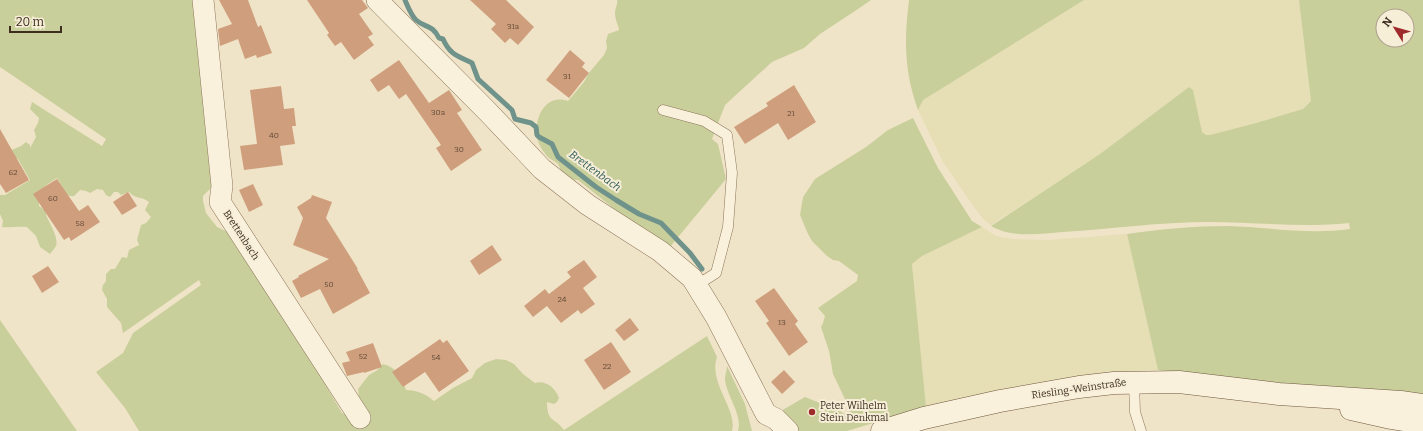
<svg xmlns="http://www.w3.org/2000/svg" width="1423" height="431" viewBox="0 0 1423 431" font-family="Bitter,serif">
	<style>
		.farmland { fill: #e6deb5 }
		.green { fill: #c9cf9b; fill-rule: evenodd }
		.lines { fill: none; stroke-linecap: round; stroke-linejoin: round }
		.stream { stroke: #6f938a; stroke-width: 5 }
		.building { fill: #cf9f7d }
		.service-casing { stroke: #8d765c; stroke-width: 11 }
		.minor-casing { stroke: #8d765c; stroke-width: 22 }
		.secondary-casing { stroke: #6f573f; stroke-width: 23 }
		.service { stroke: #faf1dc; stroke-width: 10 }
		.minor { stroke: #faf1dc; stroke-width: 21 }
		.secondary { stroke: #faf1dc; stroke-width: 22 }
		.poi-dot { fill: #9e2a2b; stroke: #f7eed8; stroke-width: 1.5 }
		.labels { text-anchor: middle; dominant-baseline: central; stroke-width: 4; stroke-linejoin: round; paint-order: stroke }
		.number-label { font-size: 8px; fill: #624a37 }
		.street-label { font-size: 10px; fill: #3d2e20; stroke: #f7eed8 }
		.poi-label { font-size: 10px; fill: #3d2e20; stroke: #f7eed8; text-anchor: start }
		.water-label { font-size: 11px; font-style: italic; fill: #2f5d5a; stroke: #f7eed8 }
	</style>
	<rect width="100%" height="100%" fill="#f0e4c8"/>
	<g class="farmland">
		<polygon points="1084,0 1299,0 1311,101 1303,109 1256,123 1210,135 1206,135 1202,132 1193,90 1189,87 1100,154 991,225 984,220 974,207 943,162 918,110 923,100 941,89"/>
		<polygon points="982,227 996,236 1011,239 1049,240 1127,234 1158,370 1125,372 926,407 912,264 922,256"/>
	</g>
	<g class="green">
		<path d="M0,0H198L213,174L211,188L203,196V201L206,213L217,227L236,236L260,273L342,413L353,418L359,399L358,389L369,375L376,371L383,364C396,367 401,377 406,390C417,390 426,394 434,401L453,388L472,378L476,370L485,363L496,359L506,360L514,364L523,374L535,383C545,380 555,387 559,398L557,402L554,404L547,402C547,423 555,417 564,430L707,336L717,357C708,383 738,410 732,431H139L125,408L96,372L123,353L133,333L201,285L199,280L123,333L121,323L107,307V299L102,290L103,285L106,281V274L111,269H115L122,257L127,258L129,250L139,245L137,240L141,225L146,223L151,217L145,210L149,202C142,196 136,200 129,192L121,195L118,192H114L110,197L106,195L103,190L97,189L90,193L86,191L80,190L74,196C69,197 66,194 63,190V188L57,178C43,187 40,189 39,206L47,212L46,215C49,222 59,238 56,246C55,248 52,251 50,254L40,247L36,236L27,227C19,226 11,228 2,227L3,221L0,214V195H5L30,180L18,159L11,158L7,152L21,146L26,142L30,145V148L36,137L34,130L38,123L39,118L30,109L32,102L102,146L106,139L0,67Z"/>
		<path d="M617,0H871L858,9L820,34L804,48L772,62L725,105L712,139L718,144L726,179L670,247L622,215L578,180C572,180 565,178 562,173C560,170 560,167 558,164C555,161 551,160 548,157C545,154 541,148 539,144C531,124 543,92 568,101L584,82L588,74L604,55L607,48L606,41L608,34L619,30C618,24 615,20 615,13C615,8 618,5 617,0Z"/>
		<path d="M909,0H1084L941,89L923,100L918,110C904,71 904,40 909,0Z"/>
		<path d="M1299,0H1423V398L1158,370L1127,234C1160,229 1194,226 1228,226C1268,227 1309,235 1350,229L1349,223C1302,228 1255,222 1209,222C1160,222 1111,229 1063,232C1040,234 1011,238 991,226L1100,154L1189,87L1193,90L1202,132L1206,135H1210L1256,123L1303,109L1311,101ZM1383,16H1407V40H1383Z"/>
		<polygon points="913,118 938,168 972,221 982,227 922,256 912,264 926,407 847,431 799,431 779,412 805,397 840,411 850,418 852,418 844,397 833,374 829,351 821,327 823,323 825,316 818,308 857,281 858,275 839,261 833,260 827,256 812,241 808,234 800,215 803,197 815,179 866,147 888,130"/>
		<polygon points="0,320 77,431 0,431"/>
		<path d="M727,366L745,404L752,431H738C743,415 726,395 725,379C725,375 727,370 727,366Z"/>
	</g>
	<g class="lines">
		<path class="stream" d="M405,0C408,7 411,15 416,20C425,28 432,24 439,38L443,39C450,55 458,56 472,63L478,79L512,110L515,119L531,123L536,127L537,135L539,137L552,144L558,157L596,187L616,200L639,214L661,223L690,253L702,269"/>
	</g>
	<g class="building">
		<polygon points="219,0 248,0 258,27 261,25 272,53 257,58 256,55 245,59 238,39 220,46 218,29 232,24"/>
		<polygon points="307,0 362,0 368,8 359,14 373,34 368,37 374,45 354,60 341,42 335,46 327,35 329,33"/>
		<polygon points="470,0 506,0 534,27 518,45 510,38 505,43 491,29 496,24"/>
		<polygon points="570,50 585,63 582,67 589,73 569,98 546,80"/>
		<polygon points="399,60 429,103 449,90 462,110 457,113 482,150 451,171 436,148 441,145 406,94 399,99 389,85 378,92 370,80"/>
		<polygon points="794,85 816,122 788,140 778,123 745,144 734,127 768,106 766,103"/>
		<polygon points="281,86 284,109 294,108 296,126 292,126 295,144 280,146 283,165 244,170 240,146 257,144 250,90"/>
		<polygon points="0,129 29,180 6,193 0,184"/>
		<polygon points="57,179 79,211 88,205 100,222 71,241 69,237 64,240 33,194"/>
		<polygon points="253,184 263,205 249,212 239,190"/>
		<polygon points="128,192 137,206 122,215 113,202"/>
		<polygon points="312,195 332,202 326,218 358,269 357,269 370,293 333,314 320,289 301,298 292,281 299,277 298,276 329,259 293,245 303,218 297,207 311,198"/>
		<polygon points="492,245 502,260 479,275 470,261"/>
		<polygon points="584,260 597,277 583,288 595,304 581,314 578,310 561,323 547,306 533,317 524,306 545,289 549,294 571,277 567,272"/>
		<polygon points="48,266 59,282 42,293 32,276"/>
		<polygon points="774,288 798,321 795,324 808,342 789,356 766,323 769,321 755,301"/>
		<polygon points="630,318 639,330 624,341 615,330"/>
		<polygon points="440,339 443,343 447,340 469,371 439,392 425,372 403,387 392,372"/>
		<polygon points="611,342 631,372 604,390 584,360"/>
		<polygon points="373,343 382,367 364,373 364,372 347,376 342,363 350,361 346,352"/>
		<polygon points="784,370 795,382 782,394 771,382"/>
	</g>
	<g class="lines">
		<g class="service-casing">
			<g id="service">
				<polyline points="663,110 704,121 727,135 732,173 728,227 716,273 697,285"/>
				<polyline points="1134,382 1135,412 1141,431"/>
			</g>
		</g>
		<g class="minor-casing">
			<g id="minor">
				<polyline points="203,0 222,186 220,202 360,418"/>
				<polyline points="377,0 488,112 542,169 588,205 660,251 692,278 716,317 766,414 776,419 788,431"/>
			</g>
		</g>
		<g class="secondary-casing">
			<g id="secondary">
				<polyline points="1351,409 1391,418 1423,423"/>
				<polyline points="882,431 924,418 1000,401 1079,387 1114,383 1179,382 1279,394 1401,402 1423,405"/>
			</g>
		</g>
		<use href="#service" class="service"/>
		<use href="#minor" class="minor"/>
		<use href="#secondary" class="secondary"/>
	</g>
	<circle class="poi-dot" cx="812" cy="412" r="4"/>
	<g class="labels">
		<g class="number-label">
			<text x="513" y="26">31a</text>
			<text x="567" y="76">31</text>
			<text x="438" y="112">30a</text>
			<text x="791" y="113">21</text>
			<text x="274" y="135">40</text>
			<text x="459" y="149">30</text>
			<text x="13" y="172">62</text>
			<text x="53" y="198">60</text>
			<text x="80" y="223">58</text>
			<text x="329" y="284">50</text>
			<text x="562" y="299">24</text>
			<text x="782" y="322">13</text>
			<text x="363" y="356">52</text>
			<text x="436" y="357">54</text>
			<text x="607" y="366">22</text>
		</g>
		<g class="street-label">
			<text transform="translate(241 235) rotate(57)">Brettenbach</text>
			<text transform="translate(1079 389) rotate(-8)">Riesling-Weinstraße</text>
		</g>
		<g class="poi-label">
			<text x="820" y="406">Peter Wilhelm<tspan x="820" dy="12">Stein Denkmal</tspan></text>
		</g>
		<g class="water-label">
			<text transform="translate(595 171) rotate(36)">Brettenbach</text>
		</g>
	</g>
	<g transform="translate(1395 28) rotate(307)"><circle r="19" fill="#f7eed8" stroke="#ada18e"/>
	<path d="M0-3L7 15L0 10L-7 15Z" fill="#9e2a2b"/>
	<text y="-6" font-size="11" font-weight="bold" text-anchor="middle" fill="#3d2e20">N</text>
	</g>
	<path d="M10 26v6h51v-6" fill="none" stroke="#3d2e20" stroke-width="2"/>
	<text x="16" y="26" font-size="12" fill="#3d2e20" stroke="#f7eed8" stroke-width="3" paint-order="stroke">20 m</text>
</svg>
